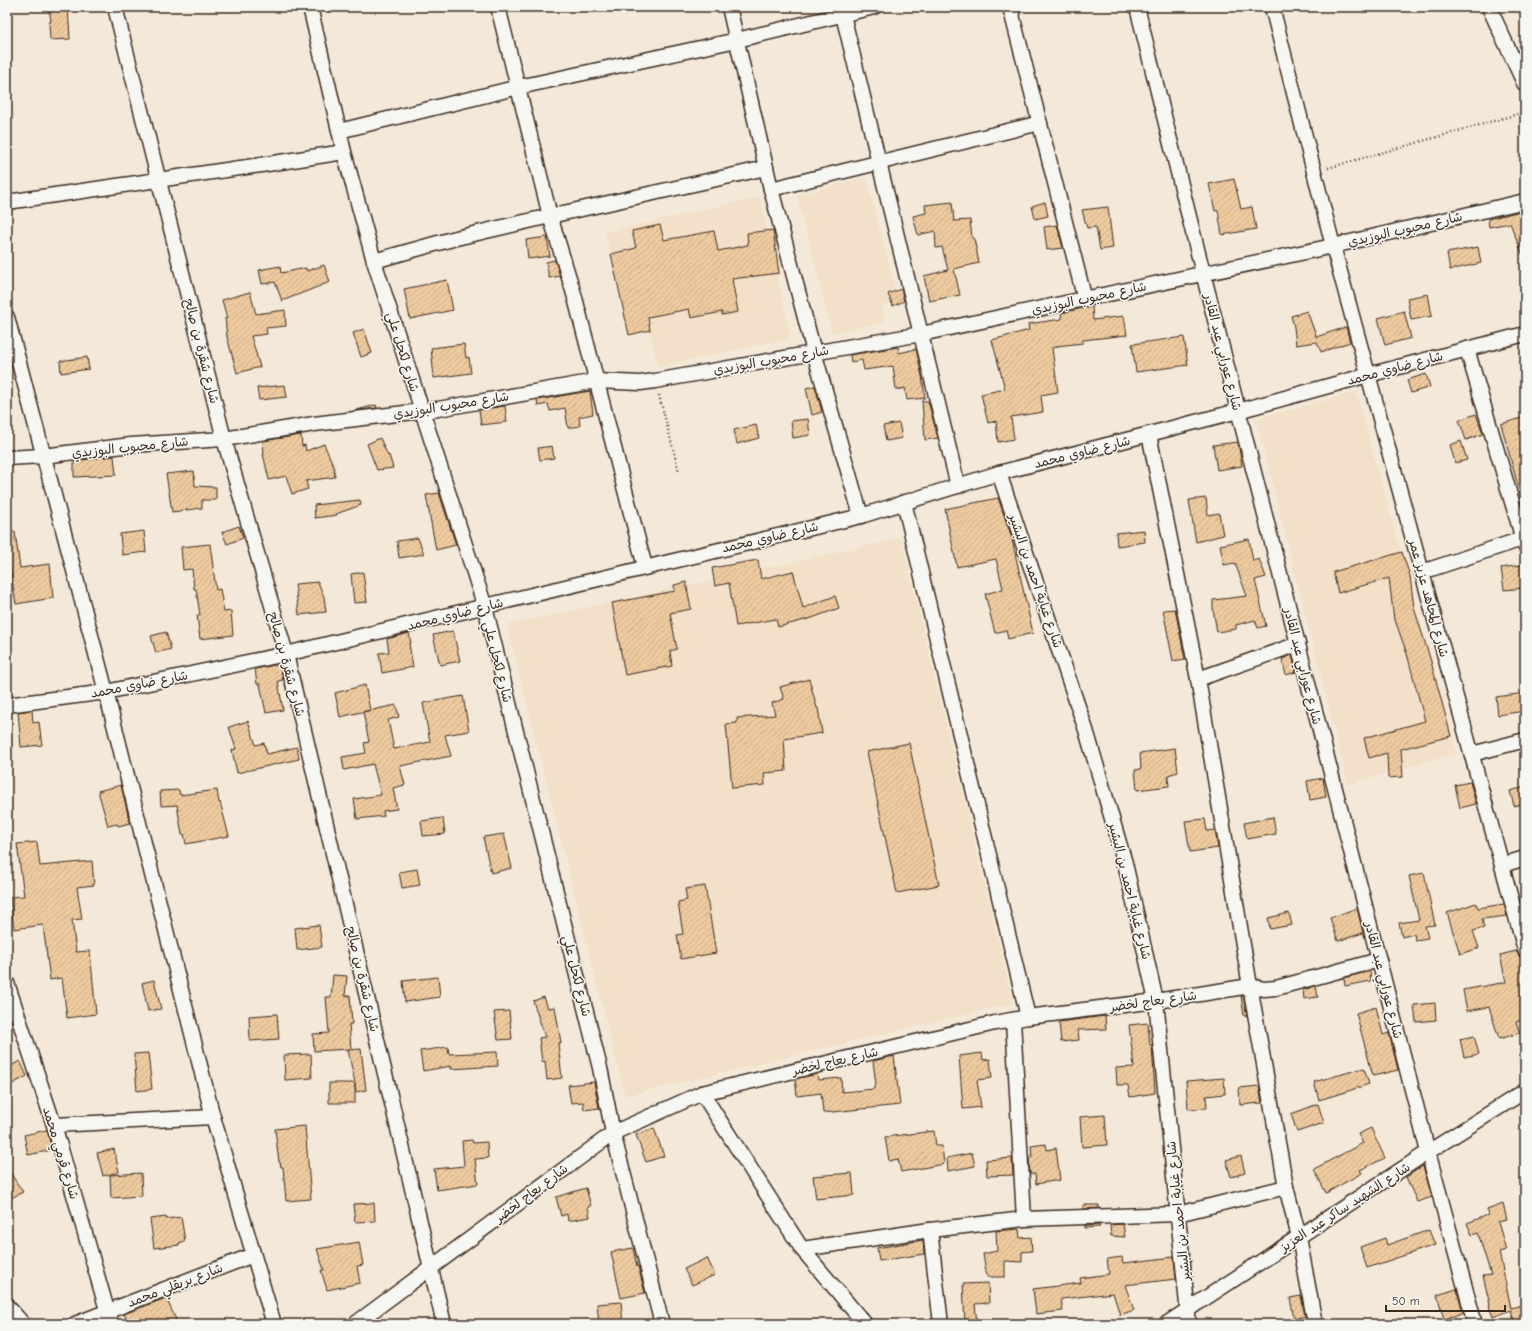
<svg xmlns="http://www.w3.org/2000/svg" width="1532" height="1331" viewBox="0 0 1532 1331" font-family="'Comic Neue','Playpen Sans Arabic',sans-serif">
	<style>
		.built { fill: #f2e0c8 }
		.building { fill: url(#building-hatch); stroke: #3b2a1e }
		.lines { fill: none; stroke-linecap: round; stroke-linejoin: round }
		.street-casing { stroke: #3b2a1e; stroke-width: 17 }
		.path { stroke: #3b2a1e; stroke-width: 2.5; stroke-dasharray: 1 3; stroke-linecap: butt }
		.street { stroke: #f6f6f2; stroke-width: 14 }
		.labels { text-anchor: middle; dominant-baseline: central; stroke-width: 3; stroke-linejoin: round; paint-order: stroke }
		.street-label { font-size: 13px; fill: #3b2a1e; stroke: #f6f6f2 }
	</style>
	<defs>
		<pattern id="building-hatch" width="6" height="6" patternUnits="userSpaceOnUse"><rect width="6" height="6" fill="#eeca9f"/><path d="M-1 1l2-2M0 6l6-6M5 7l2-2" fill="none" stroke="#cdae88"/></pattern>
	</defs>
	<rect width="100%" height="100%" fill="#f4e9d9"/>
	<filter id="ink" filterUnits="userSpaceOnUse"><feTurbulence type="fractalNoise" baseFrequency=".025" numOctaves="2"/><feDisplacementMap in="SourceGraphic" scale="8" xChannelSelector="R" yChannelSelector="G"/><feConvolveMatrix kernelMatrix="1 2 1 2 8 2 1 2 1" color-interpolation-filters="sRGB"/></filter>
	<g filter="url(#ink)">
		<g class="built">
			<polygon points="866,177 899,302 882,305 885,322 832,333 797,195"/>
			<polygon points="760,197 791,338 658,367 631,249 610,253 605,232"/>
			<polygon points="1356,392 1457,753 1348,784 1256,419"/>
			<polygon points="901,538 1013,1003 625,1096 507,625"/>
		</g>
		<g class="building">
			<polygon points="49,7 68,7 70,39 50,40 49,22 51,22"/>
			<polygon points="1234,179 1241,209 1252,207 1256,229 1222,235 1218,210 1215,211 1209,184"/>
			<polygon points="952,202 954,221 970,220 972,238 974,238 979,263 954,269 960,295 929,301 924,276 948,270 942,247 936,248 935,231 918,235 913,216 926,213 925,205"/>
			<polygon points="1045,202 1048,216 1035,219 1032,206"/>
			<polygon points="1108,207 1113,248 1100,250 1096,227 1087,228 1082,210"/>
			<polygon points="1525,210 1525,258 1524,258 1510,223 1489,227 1488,219"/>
			<polygon points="660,225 664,240 714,231 718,251 748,245 747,233 773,230 779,273 732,279 738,312 722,315 722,312 691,318 689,309 648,317 650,330 629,335 611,254 636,248 632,231"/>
			<polygon points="1057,225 1063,248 1047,250 1044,227"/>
			<polygon points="547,237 550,256 528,259 526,240"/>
			<polygon points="1478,247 1481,263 1450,270 1447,253"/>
			<polygon points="555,260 560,276 549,278 546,262"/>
			<polygon points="324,265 330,282 282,301 275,282 262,284 259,270 280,266 281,273 306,268 307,271"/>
			<polygon points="447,280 453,310 410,319 404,289"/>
			<polygon points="901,289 904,301 893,306 888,294"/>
			<polygon points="250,292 256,314 285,310 286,326 266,328 267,334 251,336 260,367 237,373 227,337 225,318 227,318 222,300"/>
			<polygon points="1428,294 1432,316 1411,320 1407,298"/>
			<polygon points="1092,306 1093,320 1124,316 1127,335 1083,340 1083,343 1057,346 1057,347 1052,348 1058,392 1041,395 1043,412 1011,417 1014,439 998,442 996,421 988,423 981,394 1005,389 992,340 1029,330 1028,324 1062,319 1061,313"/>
			<polygon points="1307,311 1314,330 1315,330 1316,337 1346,327 1350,342 1321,352 1317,342 1296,345 1294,327 1291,316"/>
			<polygon points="1404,311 1411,338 1385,345 1378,318"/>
			<polygon points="364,329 372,353 361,357 353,333"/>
			<polygon points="1184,337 1188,365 1136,372 1132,344"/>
			<polygon points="464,344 466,358 469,357 471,373 434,378 431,348"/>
			<polygon points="898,347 899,353 916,349 922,376 925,398 907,400 905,388 896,390 893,366 864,370 862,360 851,362 850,355"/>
			<polygon points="87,357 89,369 61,373 60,361"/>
			<polygon points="1426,374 1430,387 1411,393 1407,380"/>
			<polygon points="285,385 287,397 259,400 257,388"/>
			<polygon points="815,386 822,412 812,415 806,388"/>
			<polygon points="590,391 593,414 579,417 580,426 568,428 565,408 550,411 548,404 538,406 537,400"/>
			<polygon points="922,401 928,401 938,438 925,440"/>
			<polygon points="376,405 377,408 353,411"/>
			<polygon points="505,406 507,422 481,425 479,410"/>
			<polygon points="1476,414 1483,434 1466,440 1459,420"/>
			<polygon points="1525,417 1525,496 1521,497 1501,424"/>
			<polygon points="808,419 810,435 793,438 791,421"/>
			<polygon points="899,423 902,438 886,441 883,426"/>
			<polygon points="756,425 759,438 737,444 734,430"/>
			<polygon points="301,435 302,446 305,445 306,451 324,444 334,467 335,477 306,481 308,489 292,494 286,476 269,480 263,454 264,454 263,441"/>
			<polygon points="380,438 388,456 389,455 393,468 377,470 367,444"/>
			<polygon points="1461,441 1467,460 1455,463 1450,445"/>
			<polygon points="1238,442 1242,466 1217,470 1213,445"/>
			<polygon points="552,446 554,458 540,460 538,448"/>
			<polygon points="114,456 116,475 74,477 74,461"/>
			<polygon points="194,471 195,486 216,487 216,500 202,500 202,508 172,512 166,474"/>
			<polygon points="439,493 456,545 436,550 426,495"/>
			<polygon points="998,498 1011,535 1033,633 1008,639 1006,630 995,633 985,594 1003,589 996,559 957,567 945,509"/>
			<polygon points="1206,498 1208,515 1219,513 1223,535 1196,542 1189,500"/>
			<polygon points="360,500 361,505 336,514 337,515 315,518 314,505"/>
			<polygon points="239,526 243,538 227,544 222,532"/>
			<polygon points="1144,530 1145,542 1117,546 1116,533"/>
			<polygon points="144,531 146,552 122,555 120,534"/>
			<polygon points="7,532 15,532 20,568 50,564 53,598 16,604 11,573 7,574"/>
			<polygon points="418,538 424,554 399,558 397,541"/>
			<polygon points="1249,539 1253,561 1259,559 1266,577 1255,580 1266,626 1258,628 1255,620 1236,625 1236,629 1217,632 1213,609 1213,600 1247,596 1235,563 1224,565 1220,545"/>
			<polygon points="210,544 216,590 220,589 224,612 231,611 233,635 200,639 197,615 200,615 196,589 194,589 192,569 183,570 181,547"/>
			<polygon points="1402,552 1410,576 1414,608 1430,658 1451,736 1401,749 1403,777 1388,778 1387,753 1369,758 1364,738 1425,721 1407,654 1395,620 1394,620 1389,578 1338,593 1333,572"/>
			<polygon points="758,560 761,579 793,571 803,608 835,596 839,608 812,618 778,627 776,619 736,626 729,583 715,586 712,568"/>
			<polygon points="1522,565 1525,588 1504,590 1501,568"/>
			<polygon points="363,572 367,602 354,603 351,574"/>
			<polygon points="318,582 324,597 326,612 299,615 295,584"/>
			<polygon points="686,582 691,609 670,613 677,649 670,651 672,666 625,675 612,603 675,591 674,585"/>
			<polygon points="1175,609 1185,659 1173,661 1163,610"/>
			<polygon points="453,631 460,661 440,665 433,635"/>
			<polygon points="166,632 171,649 156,653 151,636"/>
			<polygon points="409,633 411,643 409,644 413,667 382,673 379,653 389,652 387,639"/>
			<polygon points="1292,655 1296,672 1286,675 1282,659"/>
			<polygon points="280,664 283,680 278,681 283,710 266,713 260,684 257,684 255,669"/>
			<polygon points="809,679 817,708 818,708 822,733 784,739 786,771 764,773 765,785 732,788 726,724 737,723 737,718 775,715 772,703 784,699 780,687"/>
			<polygon points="365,685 370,710 340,717 335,693"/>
			<polygon points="1525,693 1525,711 1498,715 1496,697"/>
			<polygon points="463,696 469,731 445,735 451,756 400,766 405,785 393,788 397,809 383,811 384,816 357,819 354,799 381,795 373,764 344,770 342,757 366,753 364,743 369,742 363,712 396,705 399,717 388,720 394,749 430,742 423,703"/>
			<polygon points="32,710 33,723 39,722 42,745 21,747 18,712"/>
			<polygon points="248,721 256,745 264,743 267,754 297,747 299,759 237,773 232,750 236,749 229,727"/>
			<polygon points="909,743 939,885 897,893 867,752"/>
			<polygon points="1175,748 1178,772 1168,775 1169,786 1137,790 1135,770 1141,769 1140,753"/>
			<polygon points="1323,778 1326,797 1310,800 1307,781"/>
			<polygon points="1470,782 1476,804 1460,808 1455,785"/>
			<polygon points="121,785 130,823 118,826 117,824 108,826 98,791"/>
			<polygon points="1525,787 1525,803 1514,806 1510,791"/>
			<polygon points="179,790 180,795 217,790 219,803 220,802 229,836 186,844 184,834 182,835 177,805 161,806 160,791"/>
			<polygon points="1273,817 1276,834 1247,839 1244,823"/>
			<polygon points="443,818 445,834 423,836 421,821"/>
			<polygon points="1205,819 1207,831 1215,830 1218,848 1190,852 1185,821"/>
			<polygon points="504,834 512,868 491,873 483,837"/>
			<polygon points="37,842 40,866 92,861 94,885 77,887 82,919 72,920 76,952 90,951 96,1014 67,1018 62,978 50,980 43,925 14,929 10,897 24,896 17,844"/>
			<polygon points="417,869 420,885 402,888 399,872"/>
			<polygon points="1424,873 1435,925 1425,926 1428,938 1415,940 1414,934 1402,937 1399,923 1419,920 1409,876"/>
			<polygon points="705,886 716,953 681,959 677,935 683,934 678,902 687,900 685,889"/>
			<polygon points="1476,903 1478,908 1504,904 1507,916 1482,919 1484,928 1473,931 1479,948 1460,954 1447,913"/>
			<polygon points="1357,908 1363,933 1338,941 1330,918"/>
			<polygon points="1289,913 1292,925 1270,929 1268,918"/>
			<polygon points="319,925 322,947 297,950 295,928"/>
			<polygon points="1516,951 1519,956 1525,958 1525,1019 1516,1022 1520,1033 1499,1039 1489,1007 1467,1011 1463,990 1506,982 1500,955"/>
			<polygon points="1370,971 1371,981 1345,986 1344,978"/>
			<polygon points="333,975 347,976 345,996 350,995 352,1024 349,1024 351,1049 314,1051 313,1034 329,1033 326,997 331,997"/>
			<polygon points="438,977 440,997 405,1002 403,981"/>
			<polygon points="154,980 161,1009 148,1011 142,983"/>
			<polygon points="1316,986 1318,997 1304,999 1303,990"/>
			<polygon points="1241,996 1243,996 1247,1016 1244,1016"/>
			<polygon points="544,997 548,1008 555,1007 561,1043 558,1043 562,1078 547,1080 545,1061 542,1062 539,1038 545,1037 533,1001"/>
			<polygon points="1435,1003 1436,1020 1416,1022 1414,1005"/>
			<polygon points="1376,1007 1383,1035 1389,1033 1398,1070 1373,1076 1356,1013"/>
			<polygon points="509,1011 512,1039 498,1040 494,1012"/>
			<polygon points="277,1014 279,1039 250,1041 249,1016"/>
			<polygon points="1105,1016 1106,1029 1078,1030 1079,1040 1061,1042 1059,1022"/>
			<polygon points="1148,1023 1150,1045 1152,1045 1155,1093 1130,1097 1128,1085 1117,1085 1116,1068 1134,1067 1129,1025"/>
			<polygon points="1474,1036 1479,1054 1464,1057 1460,1039"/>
			<polygon points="448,1047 449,1054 497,1052 498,1066 451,1069 451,1066 423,1071 420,1051"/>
			<polygon points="361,1049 366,1090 356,1092 355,1084 355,1103 329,1103 329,1083 355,1083 348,1050"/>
			<polygon points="148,1053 152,1089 137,1091 134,1054"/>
			<polygon points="982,1053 983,1060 990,1059 992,1078 977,1080 981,1107 963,1109 959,1056"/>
			<polygon points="311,1054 312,1078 285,1080 284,1055"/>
			<polygon points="894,1056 900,1105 823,1113 821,1093 797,1096 795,1079 817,1074 818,1080 841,1078 842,1092 874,1089 874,1085 876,1085 873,1061"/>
			<polygon points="20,1061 27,1076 7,1087 7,1068"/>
			<polygon points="1364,1068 1369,1084 1342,1093 1319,1100 1314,1082"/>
			<polygon points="1224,1078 1225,1094 1206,1096 1207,1108 1188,1109 1186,1081"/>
			<polygon points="594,1082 599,1108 584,1110 583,1102 571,1103 568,1085"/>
			<polygon points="1259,1086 1262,1103 1240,1105 1239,1088"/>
			<polygon points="1318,1104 1324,1123 1297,1132 1291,1114"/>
			<polygon points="1105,1115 1107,1145 1082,1147 1080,1117"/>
			<polygon points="305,1126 311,1199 286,1201 283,1167 281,1167 280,1162 279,1162 275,1129"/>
			<polygon points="654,1128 664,1156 646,1162 636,1135"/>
			<polygon points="1371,1128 1385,1158 1360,1170 1362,1173 1326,1193 1314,1169 1363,1143 1358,1134"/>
			<polygon points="47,1130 52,1150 28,1155 24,1135"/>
			<polygon points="934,1131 936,1146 942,1146 944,1164 901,1172 898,1159 889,1161 885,1137"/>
			<polygon points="472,1140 473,1143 487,1142 488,1158 475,1159 478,1184 437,1190 434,1169 464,1166 462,1141"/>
			<polygon points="1046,1144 1047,1150 1056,1148 1060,1180 1036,1184 1035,1174 1030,1174 1029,1157 1032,1157 1031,1146"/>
			<polygon points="114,1149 119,1172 103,1176 97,1153"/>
			<polygon points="972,1153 975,1166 948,1171 947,1158"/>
			<polygon points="1241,1156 1245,1173 1231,1177 1226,1160"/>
			<polygon points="1012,1158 1013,1175 987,1176 986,1160"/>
			<polygon points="1423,1166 1432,1197 1417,1202 1406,1177"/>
			<polygon points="7,1168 23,1192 7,1200"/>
			<polygon points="141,1173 142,1196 111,1198 110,1175"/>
			<polygon points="852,1173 854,1195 816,1199 813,1176"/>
			<polygon points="586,1188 591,1206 588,1207 590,1217 568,1221 567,1214 561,1216 556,1197"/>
			<polygon points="374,1203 375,1221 355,1222 353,1204"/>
			<polygon points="1503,1204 1507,1220 1498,1222 1506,1250 1499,1252 1511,1308 1525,1304 1525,1324 1515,1324 1511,1310 1493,1317 1489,1306 1490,1305 1483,1276 1491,1275 1478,1233 1472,1235 1467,1223 1488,1215 1487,1210"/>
			<polygon points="1083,1205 1099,1205 1099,1208 1083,1209"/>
			<polygon points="166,1217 166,1219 181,1217 185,1241 179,1243 179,1245 154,1248 150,1219"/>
			<polygon points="1123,1224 1125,1237 1111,1236 1110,1225"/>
			<polygon points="1099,1225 1100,1227 1084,1228 1084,1226"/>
			<polygon points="1019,1229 1020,1238 1031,1237 1032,1251 1022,1252 1022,1262 1005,1261 1005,1277 987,1277 983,1254 997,1251 996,1231"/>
			<polygon points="1429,1230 1435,1245 1367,1268 1360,1247 1385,1238 1387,1245"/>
			<polygon points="923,1240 924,1254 879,1261 877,1248"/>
			<polygon points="359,1242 363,1265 357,1266 360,1283 327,1290 321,1270 324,1270 317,1249"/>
			<polygon points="633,1248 637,1267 638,1266 645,1293 621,1298 611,1252"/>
			<polygon points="1122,1257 1123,1263 1174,1257 1176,1279 1125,1285 1134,1310 1120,1315 1113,1293 1061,1299 1063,1311 1036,1314 1033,1289 1081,1283 1080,1278 1109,1274 1107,1259"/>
			<polygon points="707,1258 715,1275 692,1285 684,1269"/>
			<polygon points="988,1283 989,1303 975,1304 977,1324 965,1324 963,1284"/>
			<polygon points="1457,1289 1463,1313 1444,1319 1437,1295"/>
			<polygon points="1301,1296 1305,1316 1294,1319 1290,1298"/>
			<polygon points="166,1298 178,1324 129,1324 124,1314"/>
			<polygon points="621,1302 623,1324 599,1324 597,1304"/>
		</g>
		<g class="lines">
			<g class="street-casing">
				<g id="street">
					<polyline points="115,7 224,439 286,654 444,1324"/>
					<polyline points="310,7 344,152 374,261 485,607 600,1068 613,1133 662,1324"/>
					<polyline points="498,7 550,216 574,294 645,567"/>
					<polyline points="729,7 771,189 814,352 861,516"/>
					<polyline points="1010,7 1085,300"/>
					<polyline points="1137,7 1203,273 1428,1152 1475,1324"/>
					<polyline points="1272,7 1333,246 1525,950"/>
					<polyline points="1489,7 1525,85"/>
					<polyline points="843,15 958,486"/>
					<polyline points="339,131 519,87 737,40 874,7"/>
					<polyline points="771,189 1040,123"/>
					<polyline points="7,202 261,165 344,152"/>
					<polyline points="374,261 456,238 550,216 766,168"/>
					<polyline points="7,317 106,692 213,1117 274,1324"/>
					<polyline points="1467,349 1525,546"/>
					<polyline points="1149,434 1198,679 1250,986 1286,1187 1299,1237 1315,1324"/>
					<polyline points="7,458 43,456 131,445 224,439 314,424 438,409 596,381 640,383 655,381 921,334 1333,246 1525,201"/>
					<polyline points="999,473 1086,730 1125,863 1156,1001 1189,1324"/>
					<polyline points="904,502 1028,1017"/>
					<polyline points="1422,572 1525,538"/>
					<polyline points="1198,679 1298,644"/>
					<polyline points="7,705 106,692 286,654 861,516 999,473 1238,411 1368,375 1525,334"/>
					<polyline points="1472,754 1525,740"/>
					<polyline points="1502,865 1525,858"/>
					<polyline points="7,983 54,1125 111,1324"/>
					<polyline points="1013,1020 1024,1219"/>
					<polyline points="702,1093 802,1249 865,1324"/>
					<polyline points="54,1125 213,1117"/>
					<polyline points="930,1230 941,1324"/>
					<polyline points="802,1249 930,1230 1024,1219 1178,1214 1286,1187"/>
					<polyline points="7,1306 23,1324"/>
					<polyline points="75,1324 253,1255"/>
					<polyline points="355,1324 613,1133 702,1093 995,1023 1028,1017 1156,1001 1250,986 1264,989 1276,988 1379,960"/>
					<polyline points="1166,1324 1428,1152 1525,1091"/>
				</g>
			</g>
			<g class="path">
				<polyline points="1328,168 1525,112"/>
				<polyline points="659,395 679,472"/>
			</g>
			<use href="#street" class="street"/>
		</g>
	</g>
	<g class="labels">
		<g class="street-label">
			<text transform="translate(1405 229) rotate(-13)">شارع محبوب البوزيدي</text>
			<text transform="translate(1089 298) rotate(-12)">شارع محبوب البوزيدي</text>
			<text transform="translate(202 351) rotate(76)">شارع شقرة بن صالح</text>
			<text transform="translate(403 352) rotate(73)">شارع لكحل علي</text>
			<text transform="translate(1223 352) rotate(76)">شارع عورابي عبد القادر</text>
			<text transform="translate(771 360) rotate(-10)">شارع محبوب البوزيدي</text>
			<text transform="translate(1395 368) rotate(-15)">شارع ضاوي محمد</text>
			<text transform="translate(451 405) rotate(-9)">شارع محبوب البوزيدي</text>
			<text transform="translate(130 447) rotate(-6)">شارع محبوب البوزيدي</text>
			<text transform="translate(1082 452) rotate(-14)">شارع ضاوي محمد</text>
			<text transform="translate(770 537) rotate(-13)">شارع ضاوي محمد</text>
			<text transform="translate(1036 581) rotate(71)">شارع غيابة احمد بن البشير</text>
			<text transform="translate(1429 598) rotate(75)">شارع المجاهد عزيز عمر</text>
			<text transform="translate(455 614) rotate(-14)">شارع ضاوي محمد</text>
			<text transform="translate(498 662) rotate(76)">شارع لكحل علي</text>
			<text transform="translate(287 664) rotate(75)">شارع شقرة بن صالح</text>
			<text transform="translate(1303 666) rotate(76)">شارع عورابي عبد القادر</text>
			<text transform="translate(139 684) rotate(-11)">شارع ضاوي محمد</text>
			<text transform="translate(1130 891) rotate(76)">شارع غيابة احمد بن البشير</text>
			<text transform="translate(577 976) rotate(76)">شارع لكحل علي</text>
			<text transform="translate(363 979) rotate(77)">شارع شقرة بن صالح</text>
			<text transform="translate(1384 980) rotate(76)">شارع عورابي عبد القادر</text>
			<text transform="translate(1153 1001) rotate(-8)">شارع بعاج لخضر</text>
			<text transform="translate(835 1061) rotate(-13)">شارع بعاج لخضر</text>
			<text transform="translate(61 1153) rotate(73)">شارع قرمي محمد</text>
			<text transform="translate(531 1193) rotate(-37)">شارع بعاج لخضر</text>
			<text transform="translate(1345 1207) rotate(-33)">شارع الشهيد ساكر عبد العزيز</text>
			<text transform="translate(1178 1211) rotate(-96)">شارع غيابة احمد بن البشير</text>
			<text transform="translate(175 1285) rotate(-21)">شارع بريقلي محمد</text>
		</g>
	</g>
	<rect width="1532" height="1331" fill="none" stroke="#f6f6f2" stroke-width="24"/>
	<rect x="12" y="12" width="1508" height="1307" fill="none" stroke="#3b2a1e" stroke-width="1.5" filter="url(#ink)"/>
	<path d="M1386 1305v6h119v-6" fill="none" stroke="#3b2a1e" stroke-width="2"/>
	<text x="1392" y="1305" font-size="12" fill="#3b2a1e" stroke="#f6f6f2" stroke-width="3" paint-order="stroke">50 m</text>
</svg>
